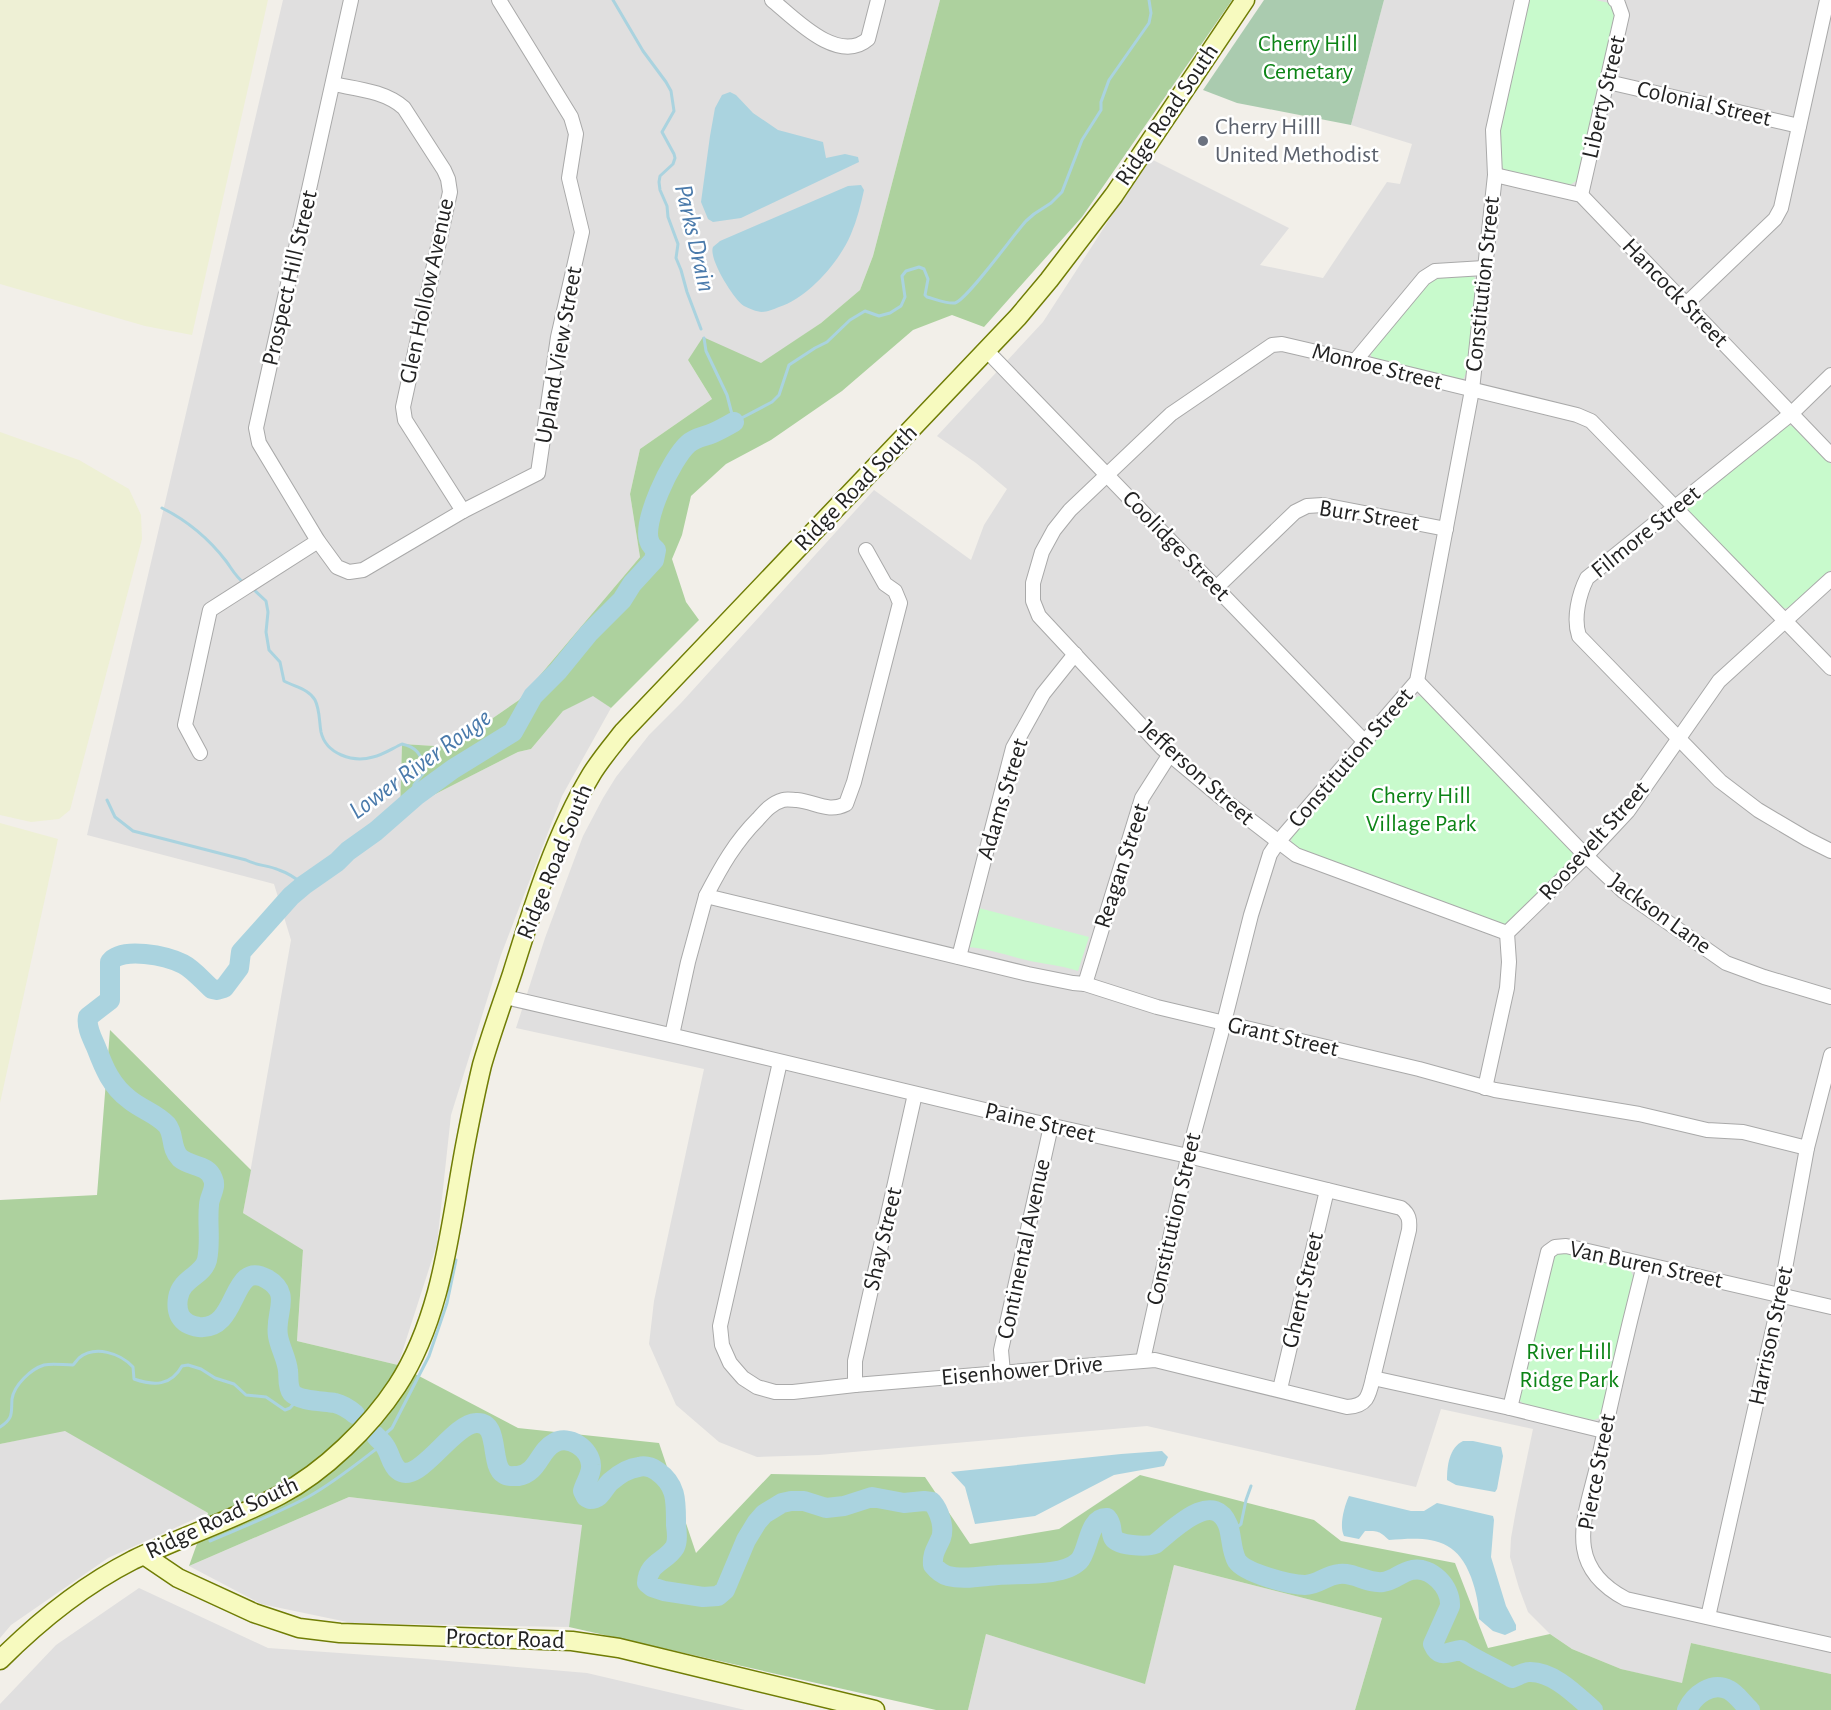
<svg xmlns="http://www.w3.org/2000/svg" width="1831" height="1710" viewBox="0 0 1831 1710" font-family="'Alegreya Sans',sans-serif">
	<style>
		.residential { fill: #e0dfdf }
		.farmland { fill: #eef0d5 }
		.forest { fill: #add19e }
		.cemetery { fill: #aacbaf }
		.park { fill: #c8facc }
		.water { fill: #aad3df }
		.lines { fill: none; stroke-linecap: round; stroke-linejoin: round }
		.stream { stroke: #aad3df; stroke-width: 3 }
		.river { stroke: #aad3df; stroke-width: 20 }
		.street-casing { stroke: #a9a9a9; stroke-width: 16 }
		.secondary-casing { stroke: #707d05; stroke-width: 21 }
		.street { stroke: #fff; stroke-width: 14 }
		.secondary { stroke: #f7fabf; stroke-width: 18 }
		.worship-dot { fill: #6b7280; stroke: #fff; stroke-width: 2 }
		.labels { text-anchor: middle; dominant-baseline: central; stroke-width: 5; stroke-linejoin: round; paint-order: stroke }
		.park-label { font-size: 24px; fill: #0c8416; stroke: #fff }
		.street-label { font-size: 24px; fill: #222; stroke: #fff }
		.worship-label { font-size: 24px; fill: #5b616d; stroke: #fff; text-anchor: start }
		.water-label { font-size: 26px; font-style: italic; fill: #4a7aab; stroke: #fff }
	</style>
	<rect width="100%" height="100%" fill="#f2efe9"/>
	<g class="residential">
		<polygon points="283,0 940,0 873,256 860,290 821,323 761,364 688,360 712,399 640,449 630,494 640,557 519,700 451,747 402,744 400,812 518,752 531,749 563,711 593,695 611,708 562,796 501,955 451,1115 437,1244 398,1365 297,1341 303,1251 243,1213 291,940 274,884 87,835"/>
		<polygon points="1384,0 1831,0 1831,1674 1691,1643 1682,1684 1621,1669 1572,1649 1550,1634 1528,1612 1519,1588 1510,1557 1511,1538 1516,1510 1533,1429 1441,1409 1416,1487 1147,1426 819,1455 757,1457 719,1442 676,1405 649,1344 654,1301 667,1240 704,1069 516,1028 545,938 583,836 603,798 616,777 649,735 681,703 874,490 971,560 984,525 1007,489 976,463 937,436 1043,322 1149,158 1289,228 1260,265 1323,278 1387,182 1400,184 1412,144 1351,125"/>
		<polygon points="65,1430 208,1513 108,1558 11,1625 0,1638 0,1444"/>
		<polygon points="349,1497 583,1525 569,1627 352,1623 261,1604 189,1566"/>
		<polygon points="1174,1565 1382,1618 1355,1710 968,1710 986,1634 1145,1683"/>
		<polygon points="139,1588 268,1648 425,1659 587,1673 745,1710 0,1710 0,1704 56,1645"/>
	</g>
	<g class="farmland">
		<polygon points="0,0 268,0 192,335 145,326 0,284"/>
		<polygon points="0,432 79,460 129,489 141,515 142,539 70,810 59,819 31,822 0,815"/>
		<polygon points="0,823 58,839 0,1103"/>
	</g>
	<g class="forest">
		<polygon points="940,0 1232,0 1082,217 984,327 952,315 913,330 842,391 771,440 726,464 691,496 682,535 672,559 686,602 699,620 611,708 593,696 563,711 531,749 518,752 400,812 402,744 451,747 519,700 640,557 630,494 640,449 712,399 688,360 703,337 761,363 821,323 860,290 873,256"/>
		<polygon points="110,1030 251,1170 243,1213 303,1250 297,1341 398,1365 518,1428 659,1443 696,1553 771,1474 925,1477 970,1544 1059,1529 1140,1475 1314,1520 1341,1541 1455,1563 1488,1648 1550,1634 1572,1649 1621,1669 1682,1683 1691,1643 1831,1674 1831,1710 1355,1710 1382,1618 1174,1565 1145,1684 986,1634 968,1710 936,1710 569,1627 582,1525 349,1497 189,1566 208,1513 65,1431 0,1444 0,1200 97,1195"/>
	</g>
	<polygon class="cemetery" points="1264,0 1384,0 1351,125 1237,103 1203,90"/>
	<g class="park">
		<polygon points="1527,0 1596,0 1609,3 1616,12 1579,179 1570,185 1506,171 1500,165 1499,131"/>
		<polygon points="1470,274 1475,278 1478,284 1467,370 1464,378 1458,381 1377,360 1371,356 1371,353 1433,277"/>
		<polygon points="1788,425 1795,427 1831,464 1831,570 1791,607 1782,609 1687,512 1688,505"/>
		<polygon points="1419,696 1426,698 1574,852 1574,859 1511,923 1501,925 1298,851 1291,843 1292,836 1294,832 1411,700"/>
		<path d="M979,908L1089,937L1078,971C1060,965 1043,964 1026,960C1006,955 989,949 969,947Z"/>
		<polygon points="1559,1251 1629,1267 1633,1276 1603,1411 1599,1418 1594,1420 1527,1406 1520,1401 1519,1398 1553,1255"/>
	</g>
	<g class="water">
		<polygon points="730,92 736,95 753,113 778,130 823,142 826,158 845,154 858,157 859,162 741,218 713,222 708,219 701,202 710,136 715,108 722,95"/>
		<path d="M861,185L864,190C861,204 857,220 851,234C840,261 808,298 779,307C774,309 767,312 762,312C757,312 748,308 744,306C734,300 708,258 713,247C715,245 718,243 720,241L848,186Z"/>
		<path d="M1463,1441H1473L1501,1447L1503,1456L1497,1489L1495,1492L1456,1485L1447,1480C1447,1466 1449,1448 1463,1441Z"/>
		<polygon points="1162,1451 1168,1457 1164,1466 1114,1475 1035,1516 975,1524 965,1487 951,1472 1121,1454"/>
		<path d="M1349,1496L1411,1511H1424L1437,1503L1493,1516L1494,1520L1491,1557L1506,1606L1516,1625V1630L1505,1635L1493,1631L1479,1619C1479,1604 1476,1591 1471,1577C1456,1536 1426,1537 1389,1540C1379,1531 1379,1531 1365,1531L1359,1539L1344,1536C1339,1526 1344,1507 1349,1496Z"/>
	</g>
	<g class="lines">
		<g class="stream">
			<polyline points="613,0 643,51 666,82 671,91 674,111 662,132 674,154 675,158 673,164 660,176 659,182 660,190 667,206 668,217 678,244 676,258 681,270 687,292 701,329"/>
			<path d="M704,338L706,351L727,395L734,422L772,402L779,395L789,365L815,348L827,342L850,320L865,311L879,316L890,313L901,306L905,297L902,276L906,271L919,267L924,269L928,279L925,295L927,297C935,299 946,304 955,303C967,300 1014,234 1026,221L1034,214L1051,203L1062,192L1082,140L1101,110V102L1109,80L1149,23L1151,13L1149,0"/>
			<path d="M162,508C186,520 209,539 226,561C232,569 235,576 244,583"/>
			<path d="M252,588L266,601L268,612L266,632L269,650L280,662L284,681C295,687 309,689 315,700C320,710 319,721 321,732C326,754 353,763 373,757C383,755 393,748 402,744C419,748 420,755 426,770L414,785L413,793L416,796"/>
			<path d="M107,800L115,817L133,831L246,860C257,866 268,865 279,870C288,873 297,879 304,885"/>
			<path d="M0,1427C14,1418 11,1413 12,1399C14,1385 31,1369 44,1365C53,1363 63,1365 73,1365C75,1363 77,1360 79,1358C95,1345 120,1353 133,1367L134,1379C154,1386 171,1386 182,1366L188,1365L201,1369L215,1378L234,1384L246,1395L266,1397L285,1410L290,1408L299,1398"/>
			<polyline points="378,1440 392,1428 429,1356 447,1303 456,1260"/>
			<polyline points="1230,1533 1241,1524 1246,1500 1251,1486"/>
			<path d="M210,1541C243,1527 276,1514 308,1497C335,1482 359,1462 384,1443"/>
		</g>
		<g class="river">
			<path d="M355,1414C349,1409 343,1405 335,1403C324,1401 299,1401 292,1393C287,1386 289,1378 288,1371C287,1359 280,1348 278,1336C274,1313 293,1294 267,1279C230,1258 240,1331 199,1327C191,1326 184,1323 180,1316C177,1310 177,1304 178,1298C181,1278 203,1276 207,1260C211,1242 207,1223 209,1205C209,1197 217,1188 213,1179C208,1164 190,1167 180,1158C170,1148 175,1135 167,1125C157,1114 141,1109 130,1100C111,1086 104,1068 96,1047C92,1038 86,1027 88,1017L110,1000V962C122,946 167,956 183,964C193,969 203,981 212,989L217,990L224,988L239,968L241,952L291,896L304,885L337,862L348,851L376,831L416,796L453,769L513,732L533,696L558,671L589,633L622,600L632,584L654,560L656,550C655,549 650,545 650,543C640,524 672,458 688,444C696,437 704,437 713,433C720,430 727,426 734,422"/>
			<path d="M376,1436C379,1440 383,1442 385,1446C390,1453 391,1464 398,1470C418,1487 452,1424 476,1423C501,1421 489,1465 504,1474C508,1477 513,1476 518,1476C538,1473 539,1451 554,1443C569,1434 590,1449 591,1465C592,1474 585,1483 583,1491L586,1497L590,1499C601,1499 603,1489 610,1482C618,1475 629,1468 639,1467C646,1465 651,1467 657,1471C677,1485 676,1501 676,1525C677,1532 678,1541 675,1547C666,1562 648,1562 647,1583L652,1587L664,1591L703,1597L718,1596L725,1590L746,1540L757,1522L764,1514L782,1503L791,1501H804L826,1508L844,1506L872,1497L904,1503L924,1501L932,1502C939,1510 945,1527 941,1538C937,1548 932,1553 933,1565C937,1570 941,1574 948,1576C964,1580 982,1576 998,1575C1019,1573 1063,1577 1079,1561C1089,1551 1088,1517 1107,1518C1113,1525 1110,1529 1113,1537C1116,1546 1147,1547 1155,1544C1173,1530 1213,1488 1228,1525C1232,1536 1231,1551 1237,1561C1245,1573 1290,1585 1305,1585C1318,1585 1326,1575 1339,1574C1355,1572 1367,1584 1383,1582C1394,1581 1401,1572 1412,1570C1431,1566 1451,1587 1450,1606L1433,1644C1440,1660 1449,1651 1461,1650C1477,1661 1495,1668 1512,1678C1518,1676 1523,1672 1529,1672C1553,1671 1576,1695 1593,1710"/>
			<path d="M1687,1710C1694,1695 1712,1681 1729,1690C1737,1694 1743,1704 1750,1710"/>
		</g>
		<g class="street-casing">
			<g id="street">
				<polyline points="351,0 256,428 259,443 318,541 337,567 349,572 363,570 463,511 538,473 558,337 582,232 569,178 576,134 571,117 499,0"/>
				<path d="M772,0C794,18 838,65 868,39L878,0"/>
				<polyline points="1608,82 1799,126"/>
				<path d="M333,84C357,89 385,91 404,108L444,170L448,179L450,192L403,407L405,420L463,511"/>
				<polyline points="1495,175 1581,195 1831,455"/>
				<polyline points="1581,195 1622,15 1617,1 1615,0"/>
				<polyline points="1686,304 1775,219 1781,208 1827,0"/>
				<polyline points="987,351 1365,742"/>
				<polyline points="1355,361 1424,278 1435,271 1484,268"/>
				<path d="M1831,375L1792,413L1587,578C1579,594 1573,618 1579,636L1720,781L1758,810L1807,839L1831,851"/>
				<path d="M866,550L885,584L895,591L900,603L854,782L846,804C828,813 816,802 797,800C793,800 787,799 783,800C772,803 765,811 758,819C735,842 721,867 706,896L1028,974L1073,983L1085,984L1157,1007L1419,1069L1495,1090L1639,1114L1707,1130L1743,1132L1807,1148"/>
				<polyline points="1216,588 1295,512 1307,506 1323,505 1446,529"/>
				<polyline points="1417,681 1586,856 1623,891 1726,963 1764,977 1831,997"/>
				<polyline points="200,753 185,725 210,610 318,541"/>
				<polyline points="1507,933 1296,855 1223,799 1162,748 1039,616 1033,601 1033,583 1042,552 1054,530 1070,510 1171,414 1272,345 1282,344 1355,361 1577,415 1591,421 1831,668"/>
				<polyline points="959,957 1013,748 1043,694 1075,654"/>
				<polyline points="1085,984 1142,798 1170,754"/>
				<path d="M505,997L683,1038L1035,1122L1188,1156L1401,1208C1409,1214 1410,1220 1409,1230L1373,1378"/>
				<polyline points="672,1035 688,962 706,896"/>
				<path d="M780,1062L720,1326L722,1345L730,1363L736,1370L743,1378L757,1387L775,1392H793L855,1385L1155,1360L1347,1407C1367,1406 1369,1396 1373,1378L1510,1408L1604,1431"/>
				<polyline points="1485,1088 1507,988 1509,962 1507,933 1586,856 1628,811 1719,681 1831,579"/>
				<path d="M1644,1265C1627,1332 1611,1400 1597,1467C1591,1493 1580,1522 1584,1548C1588,1573 1605,1588 1626,1599L1831,1645"/>
				<polyline points="1143,1360 1191,1144 1221,1034 1251,915 1270,854 1278,842 1417,681 1472,390 1495,175 1493,130 1522,0"/>
				<polyline points="1003,1373 1001,1350 1051,1126"/>
				<polyline points="855,1385 855,1361 915,1094"/>
				<polyline points="1280,1389 1327,1190"/>
				<polyline points="1510,1408 1548,1252 1555,1247 1566,1246 1831,1307"/>
				<polyline points="1708,1617 1778,1307 1807,1148 1831,1055"/>
			</g>
		</g>
		<g class="secondary-casing">
			<g id="secondary">
				<polyline points="144,1555 178,1578 254,1613 299,1628 340,1633 572,1641 619,1648 875,1710"/>
				<path d="M0,1660C40,1620 82,1586 133,1560C181,1537 233,1520 280,1495C324,1472 370,1427 397,1386C444,1314 450,1223 466,1141C471,1115 476,1090 482,1065C491,1034 502,1004 512,974C533,907 555,835 591,775C600,760 612,746 623,732L1018,317L1049,280L1114,195L1245,0"/>
			</g>
		</g>
		<use href="#street" class="street"/>
		<use href="#secondary" class="secondary"/>
	</g>
	<circle class="worship-dot" cx="1203" cy="141" r="6"/>
	<g class="labels">
		<g class="park-label">
			<text x="1308" y="44">Cherry Hill<tspan x="1308" dy="28">Cemetary</tspan></text>
			<text x="1421" y="796">Cherry Hill<tspan x="1421" dy="28">Village Park</tspan></text>
			<text x="1569" y="1352">River Hill<tspan x="1569" dy="28">Ridge Park</tspan></text>
		</g>
		<g class="street-label">
			<text transform="translate(1604 97) rotate(-77)">Liberty Street</text>
			<text transform="translate(1704 104) rotate(13)">Colonial Street</text>
			<text transform="translate(1167 115) rotate(-56)">Ridge Road South</text>
			<text transform="translate(290 278) rotate(-77)">Prospect Hill Street</text>
			<text transform="translate(1483 284) rotate(-84)">Constitution Street</text>
			<text transform="translate(427 291) rotate(-78)">Glen Hollow Avenue</text>
			<text transform="translate(1675 293) rotate(46)">Hancock Street</text>
			<text transform="translate(559 355) rotate(-80)">Upland View Street</text>
			<text transform="translate(1377 367) rotate(14)">Monroe Street</text>
			<text transform="translate(856 488) rotate(-46)">Ridge Road South</text>
			<text transform="translate(1369 516) rotate(9)">Burr Street</text>
			<text transform="translate(1646 532) rotate(-39)">Filmore Street</text>
			<text transform="translate(1176 546) rotate(46)">Coolidge Street</text>
			<text transform="translate(1351 758) rotate(-49)">Constitution Street</text>
			<text transform="translate(1197 773) rotate(42)">Jefferson Street</text>
			<text transform="translate(1003 799) rotate(-73)">Adams Street</text>
			<text transform="translate(1594 841) rotate(-48)">Roosevelt Street</text>
			<text transform="translate(555 862) rotate(-68)">Ridge Road South</text>
			<text transform="translate(1122 866) rotate(-72)">Reagan Street</text>
			<text transform="translate(1660 914) rotate(36)">Jackson Lane</text>
			<text transform="translate(1283 1037) rotate(13)">Grant Street</text>
			<text transform="translate(1040 1123) rotate(13)">Paine Street</text>
			<text transform="translate(1174 1219) rotate(-77)">Constitution Street</text>
			<text transform="translate(883 1239) rotate(-77)">Shay Street</text>
			<text transform="translate(1024 1249) rotate(-78)">Continental Avenue</text>
			<text transform="translate(1646 1265) rotate(12)">Van Buren Street</text>
			<text transform="translate(1303 1290) rotate(-77)">Ghent Street</text>
			<text transform="translate(1771 1336) rotate(-78)">Harrison Street</text>
			<text transform="translate(1022 1371) rotate(-5)">Eisenhower Drive</text>
			<text transform="translate(1597 1472) rotate(-79)">Pierce Street</text>
			<text transform="translate(222 1518) rotate(-25)">Ridge Road South</text>
			<text transform="translate(505 1639) rotate(2)">Proctor Road</text>
		</g>
		<g class="worship-label">
			<text x="1215" y="127">Cherry Hilll<tspan x="1215" dy="28">United Methodist</tspan></text>
		</g>
		<g class="water-label">
			<text transform="translate(695 238) rotate(77)">Parks Drain</text>
			<text transform="translate(420 764) rotate(-36)">Lower River Rouge</text>
		</g>
	</g>
</svg>
